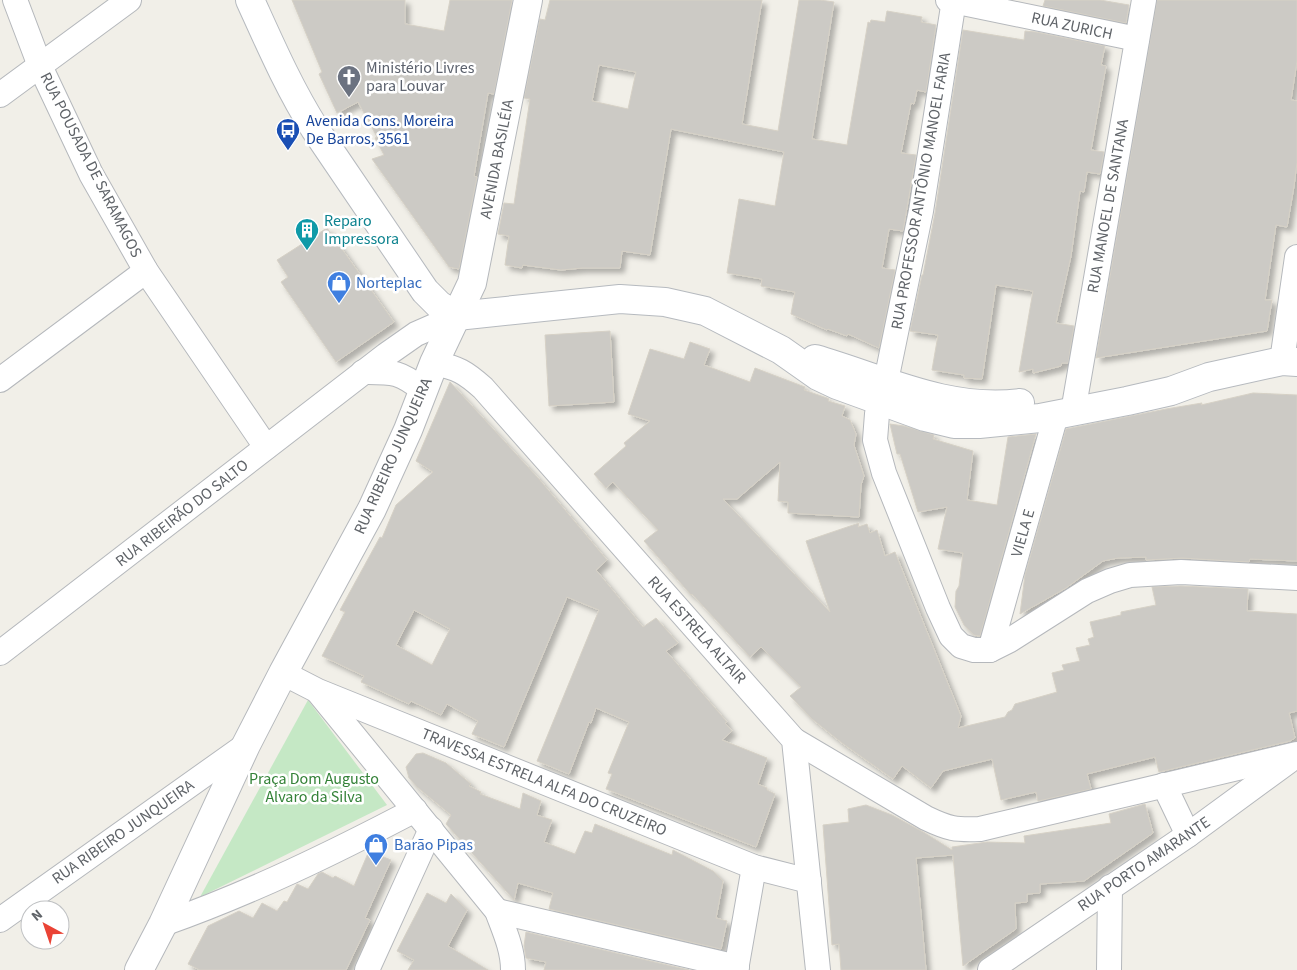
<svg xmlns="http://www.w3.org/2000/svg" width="1297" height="970" viewBox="0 0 1297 970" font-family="'Source Sans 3',sans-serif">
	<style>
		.green { fill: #c5e8c5 }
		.building { fill: #cccac5; stroke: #d6d1c6; fill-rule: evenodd; filter: url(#shadow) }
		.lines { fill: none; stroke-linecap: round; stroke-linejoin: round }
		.minor-casing { stroke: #b5b8bc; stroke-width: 26 }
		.tertiary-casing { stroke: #b5b8bc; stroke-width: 30 }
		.secondary-casing { stroke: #b6babf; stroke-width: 30 }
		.minor { stroke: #fff; stroke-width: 24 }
		.tertiary { stroke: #fff; stroke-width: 28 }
		.secondary { stroke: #fff; stroke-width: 28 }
		.labels { text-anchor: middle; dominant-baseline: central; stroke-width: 5; stroke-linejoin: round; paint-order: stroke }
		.street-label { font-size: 16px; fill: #5f6368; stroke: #fff }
		.worship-label { font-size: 16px; fill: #5b616d; stroke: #fff; text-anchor: start }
		.transit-label { font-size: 16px; fill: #164399; stroke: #fff; text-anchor: start }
		.culture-label { font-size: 16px; fill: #0d838f; stroke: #fff; text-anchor: start }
		.shop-label { font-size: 16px; fill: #366cbe; stroke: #fff; text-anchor: start }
		.park-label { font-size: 16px; fill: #348238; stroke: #fff }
	</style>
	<defs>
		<filter id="shadow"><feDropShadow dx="4.5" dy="4.5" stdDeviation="2.5" flood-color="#0004"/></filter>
	</defs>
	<rect width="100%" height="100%" fill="#f1efe8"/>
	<polygon class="green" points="308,700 387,805 200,897"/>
	<g class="building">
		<polygon points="292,0 405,0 405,24 444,31 450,0 512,0 494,94 488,93 474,176 477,177 459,269 449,267 372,159 384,155 375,138 377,137 358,102 337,113 319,74 322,72"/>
		<path d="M550,0H762L742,124L778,131L799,0H820L834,2L812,139L847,145L868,22L870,23L871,20L885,22L887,11L922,17L921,22L936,25L926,92L917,90L914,104L911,103L901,153L916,155L903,231L889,229L882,268L895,270L879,348L848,334L847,336L828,329L827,330L791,314L795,292L761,286L762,279L727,273L739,199L775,206L784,152L671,129L650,255L622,251L620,268H582L561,270L523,265L522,268L505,265L509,236L498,234L504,203L514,204L530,99L524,98L540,19L545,20ZM599,65L636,72L628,109L592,101Z"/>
		<polygon points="1045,0 1100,0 1129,5 1126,23 1043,6"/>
		<polygon points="1157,0 1297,0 1297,61 1291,100 1297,101 1297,162 1294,186 1287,227 1276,225 1265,300 1272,300 1267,331 1096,358"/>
		<polygon points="963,30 1024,40 1025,31 1036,32 1105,46 1101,65 1106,66 1091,150 1104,152 1100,174 1087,172 1084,192 1080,191 1071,256 1056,323 1074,326 1068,363 1062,363 1061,366 1033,373 1033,369 1019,372 1033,291 996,285 982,379 964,378 964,375 932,370 938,335 910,331 922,275 923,275 935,213"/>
		<polygon points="327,228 394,322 336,362 281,282 288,277 277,260"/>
		<polygon points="610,331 614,402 549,406 545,335"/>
		<polygon points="690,342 710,349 704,365 750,382 755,368 805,387 804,390 827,398 829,399 828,401 845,406 842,416 850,420 856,434 854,445 864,476 861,485 859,517 788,513 788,502 778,501 780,462 737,499 723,499 830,612 806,541 859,523 858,527 867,524 870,533 877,530 885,556 895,552 915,602 961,716 958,728 1005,717 1008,712 1012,710 1015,704 1057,692 1052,673 1064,670 1062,665 1080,661 1076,648 1090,645 1088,639 1094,637 1090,622 1121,615 1121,612 1156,605 1152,587 1181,586 1248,589 1247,611 1297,614 1297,711 1289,713 1295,738 1290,741 1159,772 1155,757 1087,774 1091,789 1038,801 1036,792 1001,800 992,759 943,771 931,788 902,766 893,779 842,743 812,719 790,696 801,687 761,647 750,657 692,594 691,595 644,541 658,530 613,482 606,488 594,474 626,446 624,443 650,421 628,414 650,349 684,359"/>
		<path d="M450,382L539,479L607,560L596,570L643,627L656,618L678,643L666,651L727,722L725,723L732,731L722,740L767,758L758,784L767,788V790L775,794L756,847L606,789L612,774L608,773L629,722L596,708L591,723L589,722L569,774L537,761L599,610L567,597L504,747L472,734L478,721L447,704L441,715L411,701L409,704L361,682L364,676L322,656L345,612L340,610L380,537L382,538L396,505L433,472L416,461ZM414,610L450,629L432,665L396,645Z"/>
		<polygon points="1253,393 1297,395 1297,561 1250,559 1249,562 1182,558 1146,560 1146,557 1118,558 1103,561 1066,588 1020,614 1025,575 1066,429 1166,409 1202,403 1201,405"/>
		<polygon points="890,424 904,426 934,435 933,439 973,451 967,500 997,505 1008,437 1036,434 980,636 974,635 964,625 955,607 956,591 959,586 963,553 938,549 947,507 918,512 900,454 897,454"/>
		<polygon points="423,753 446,763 471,784 469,786 481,792 480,794 520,809 523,793 541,801 537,815 552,820 544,842 575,854 585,831 592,833 595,824 672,855 673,850 713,871 723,881 716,918 727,921 721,949 549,909 553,893 518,883 514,900 446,824 451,815 417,787 409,778 406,767 416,754"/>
		<polygon points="1145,804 1153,833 1084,881 1040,884 1040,893 1027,894 1027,902 1015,903 1016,929 963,966 953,855 916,858 926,970 841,970 839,944 832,945 823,825 849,822 848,809 866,805 892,815 925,833 952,850 952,847 987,842 1025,843 1024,836 1111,823 1109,814"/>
		<polygon points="369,851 391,860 365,918 370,920 346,970 200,970 188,964 208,926 239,911 253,918 262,903 277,911 284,901 287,902 297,884 308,889 318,874 322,872 333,878 335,876 354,886"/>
		<polygon points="427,893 446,903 451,894 467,910 448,946 488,970 408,970 414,960 397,951"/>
		<polygon points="526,932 689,970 544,970 546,962 526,958 524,946"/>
	</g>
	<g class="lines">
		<g class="minor-casing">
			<g id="minor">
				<polyline points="15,0 40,66 91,174 146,271 266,447"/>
				<polyline points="948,0 1137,39"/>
				<polyline points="954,0 921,211 886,381 877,414 875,440 884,473 938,608 951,636 961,646 974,650 990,650 1010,640 1087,591 1110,581 1130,575 1181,572 1297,578"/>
				<polyline points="0,95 129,0"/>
				<polyline points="1282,361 1297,257"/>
				<path d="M434,363C458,368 465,372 483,388L794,740L818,970"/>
				<path d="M363,372C393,372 399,371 423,390"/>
				<polyline points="0,380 146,271"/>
				<polyline points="1073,412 1144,0"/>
				<polyline points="990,650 1056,415"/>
				<polyline points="0,653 386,355 416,334 457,316"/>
				<polyline points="283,673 318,691 754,867 809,881"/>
				<path d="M319,693L497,911C504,930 513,949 513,970"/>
				<path d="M794,740L926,818C949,829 955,830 980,829L1297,754"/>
				<polyline points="1164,785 1188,835"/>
				<polyline points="497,911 737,967"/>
				<polyline points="0,920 246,745"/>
				<path d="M163,924C251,893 333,853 415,810"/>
				<polyline points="367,970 431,829"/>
				<polyline points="736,970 754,867"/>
				<polyline points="990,970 1188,835 1289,761"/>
				<polyline points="1109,970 1110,887"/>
			</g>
		</g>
		<g class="tertiary-casing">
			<polyline id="tertiary" points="139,970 163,924 246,745 283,673 372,509 408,430 434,363 472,283 528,0"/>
		</g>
		<g class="secondary-casing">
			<g id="secondary">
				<path d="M250,0C270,44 289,88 315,129L425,291L439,305L457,316L620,299L665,302L705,311L781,350L818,376L837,385L925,417L954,424H979L1040,418L1127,401L1171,391L1209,377L1282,361L1297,362"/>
				<path d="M815,359C884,379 947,412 1020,403"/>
			</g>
		</g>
		<use href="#minor" class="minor"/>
		<use href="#tertiary" class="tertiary"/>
		<use href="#secondary" class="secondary"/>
	</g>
	<defs>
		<g id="church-pin" transform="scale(1.25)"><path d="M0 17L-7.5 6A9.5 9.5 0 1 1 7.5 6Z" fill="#6b7280" stroke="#fff"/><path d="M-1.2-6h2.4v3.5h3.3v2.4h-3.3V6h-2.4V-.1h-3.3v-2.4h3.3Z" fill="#fff"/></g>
		<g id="bus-pin" transform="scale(1.25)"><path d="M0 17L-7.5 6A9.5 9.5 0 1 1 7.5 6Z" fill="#1a4fb4" stroke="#fff"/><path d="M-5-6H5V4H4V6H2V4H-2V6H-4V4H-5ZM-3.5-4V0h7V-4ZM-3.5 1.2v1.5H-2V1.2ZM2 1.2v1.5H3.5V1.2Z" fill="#fff"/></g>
		<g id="building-pin" transform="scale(1.25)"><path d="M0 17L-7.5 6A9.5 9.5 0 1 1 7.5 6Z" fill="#0f9aa8" stroke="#fff"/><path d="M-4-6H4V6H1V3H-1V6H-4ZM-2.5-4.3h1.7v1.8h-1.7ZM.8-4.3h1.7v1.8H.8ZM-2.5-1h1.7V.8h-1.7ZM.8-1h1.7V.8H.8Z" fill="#fff"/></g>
		<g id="shop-pin" transform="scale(1.25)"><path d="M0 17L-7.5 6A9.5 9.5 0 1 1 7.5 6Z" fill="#3f7fe0" stroke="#fff"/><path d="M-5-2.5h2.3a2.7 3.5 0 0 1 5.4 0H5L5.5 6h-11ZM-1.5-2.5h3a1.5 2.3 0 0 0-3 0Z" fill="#fff"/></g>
	</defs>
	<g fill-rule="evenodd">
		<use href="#church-pin" x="349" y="77"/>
		<use href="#bus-pin" x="288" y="130"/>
		<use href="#building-pin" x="307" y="230"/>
		<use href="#shop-pin" x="339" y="283"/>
		<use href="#shop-pin" x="376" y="845"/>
	</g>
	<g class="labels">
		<g class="street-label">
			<text transform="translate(1072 26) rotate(12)">RUA ZURICH</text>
			<text transform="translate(497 159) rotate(-79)">AVENIDA BASILÉIA</text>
			<text transform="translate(91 165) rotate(63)">RUA POUSADA DE SARAMAGOS</text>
			<text transform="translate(921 191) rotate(-80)">RUA PROFESSOR ANTÔNIO MANOEL FARIA</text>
			<text transform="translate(1108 206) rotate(-80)">RUA MANOEL DE SANTANA</text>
			<text transform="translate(393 456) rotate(-66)">RUA RIBEIRO JUNQUEIRA</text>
			<text transform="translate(182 513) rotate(-38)">RUA RIBEIRÃO DO SALTO</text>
			<text transform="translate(1023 533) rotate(-74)">VIELA E</text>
			<text transform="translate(697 630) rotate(48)">RUA ESTRELA ALTAIR</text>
			<text transform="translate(544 782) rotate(22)">TRAVESSA ESTRELA ALFA DO CRUZEIRO</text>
			<text transform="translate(123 832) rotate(-35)">RUA RIBEIRO JUNQUEIRA</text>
			<text transform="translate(1144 864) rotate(-34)">RUA PORTO AMARANTE</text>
		</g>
		<g class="worship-label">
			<text x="366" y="68">Ministério Livres<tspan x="366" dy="18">para Louvar</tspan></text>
		</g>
		<g class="transit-label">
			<text x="306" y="121">Avenida Cons. Moreira<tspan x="306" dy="18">De Barros, 3561</tspan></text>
		</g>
		<g class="culture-label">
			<text x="324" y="221">Reparo<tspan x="324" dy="18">Impressora</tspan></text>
		</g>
		<g class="shop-label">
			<text x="356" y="283">Norteplac</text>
			<text x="394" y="845">Barão Pipas</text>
		</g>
		<g class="park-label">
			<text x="314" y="779">Praça Dom Augusto<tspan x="314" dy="18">Alvaro da Silva</tspan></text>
		</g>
	</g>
	<g transform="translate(45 925) rotate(320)"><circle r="24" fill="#ffffff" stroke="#bfc1c3"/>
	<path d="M0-4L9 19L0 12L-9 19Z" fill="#ea4335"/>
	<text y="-8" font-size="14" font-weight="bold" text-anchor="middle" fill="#5f6368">N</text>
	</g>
</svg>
